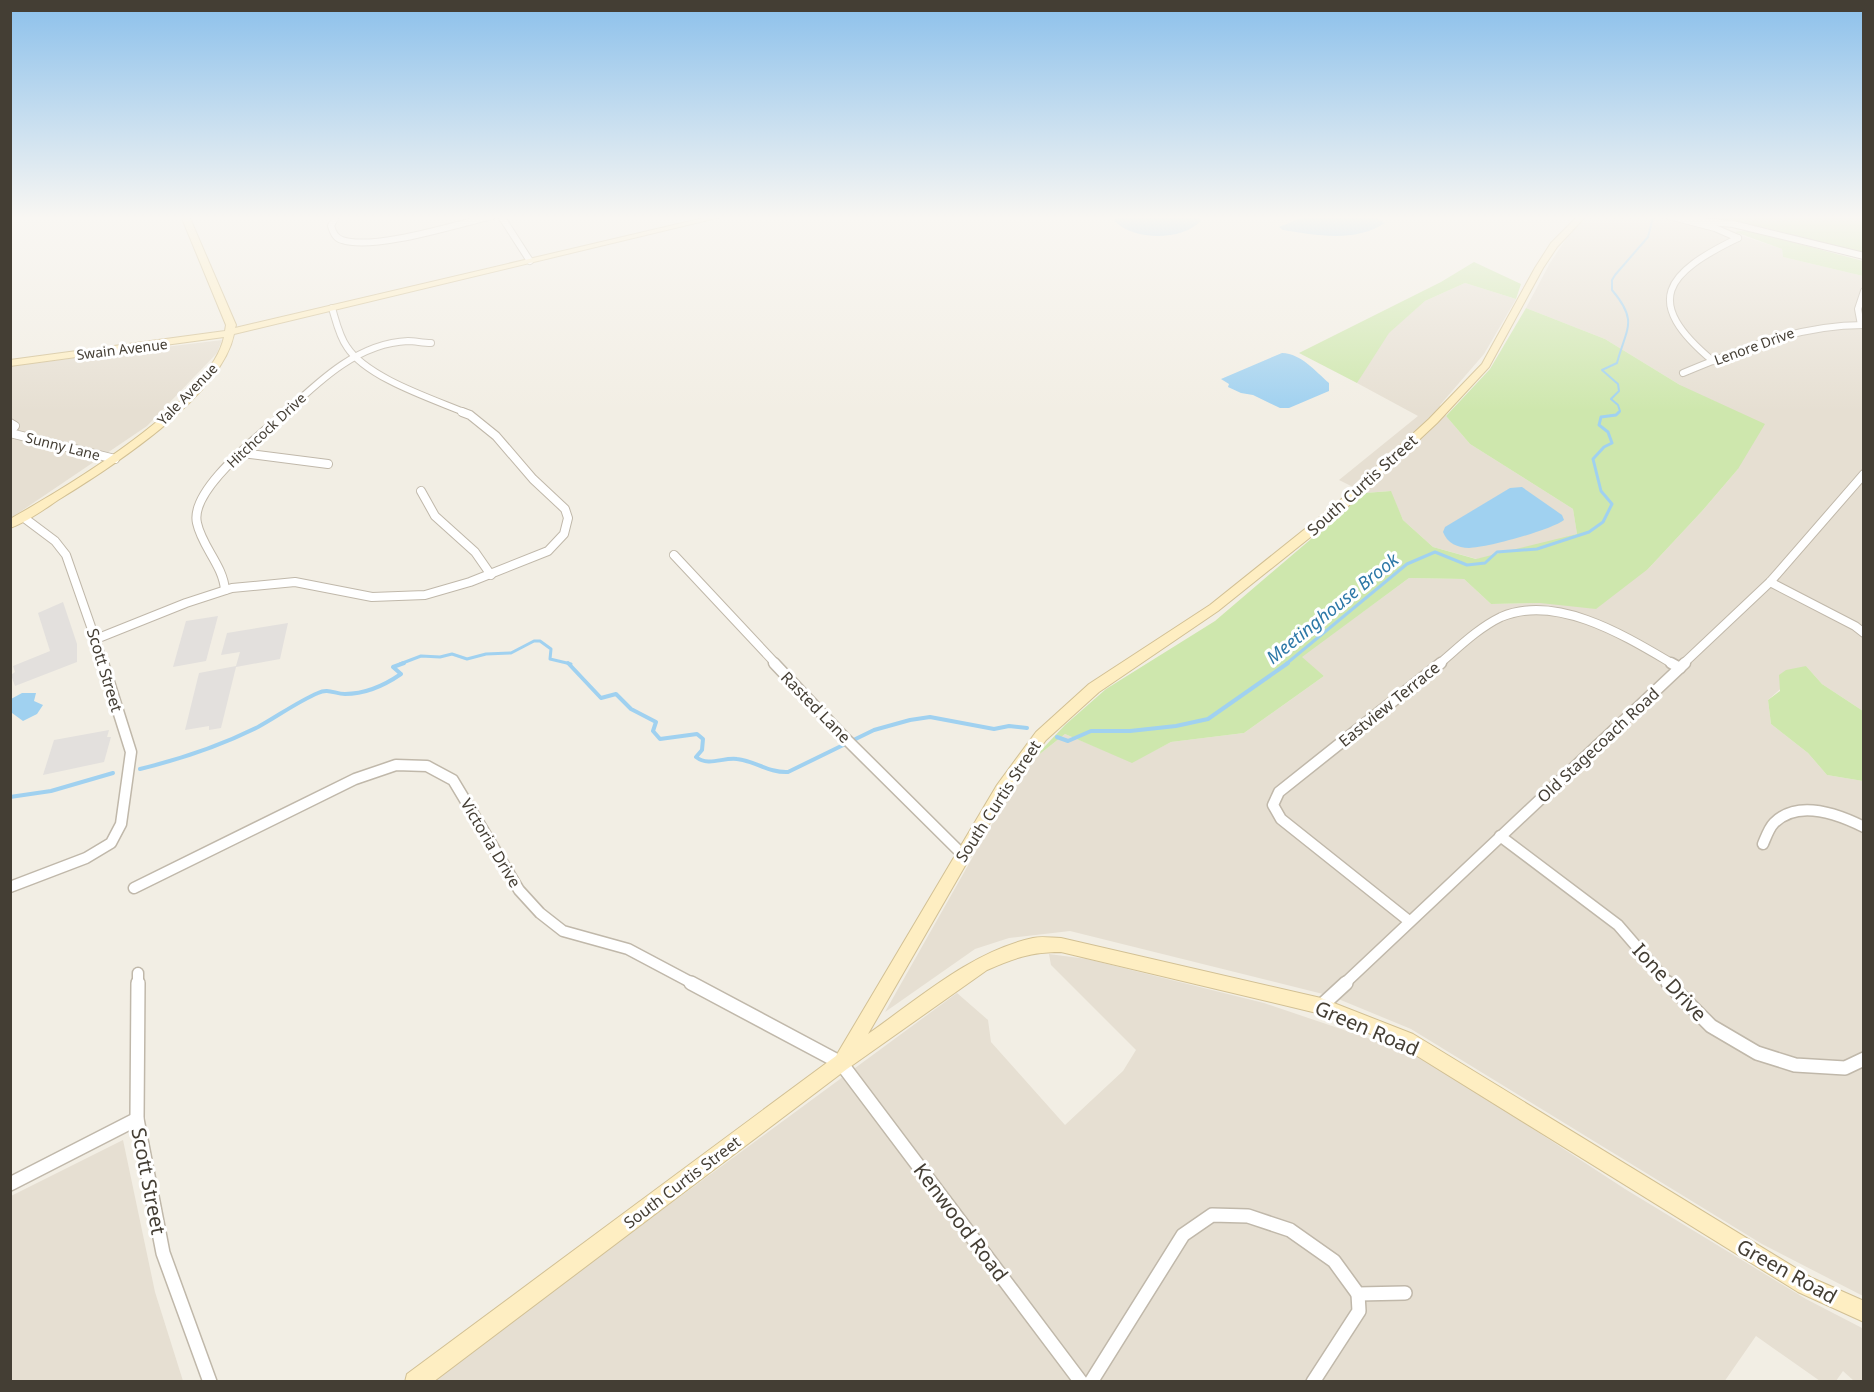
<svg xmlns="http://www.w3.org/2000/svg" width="1874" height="1392" viewBox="0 0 1874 1392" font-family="'Noto Sans',sans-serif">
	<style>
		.residential { fill: #e6dfd2 }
		.green { fill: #cee7ad }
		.parking { fill: #e3e0dd }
		.water { fill: #a0d1f0 }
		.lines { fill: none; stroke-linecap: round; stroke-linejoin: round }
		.stream-far2 { stroke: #a0d1f0; stroke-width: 2 }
		.stream-far1 { stroke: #a0d1f0; stroke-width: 3 }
		.stream { stroke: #a0d1f0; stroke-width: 4 }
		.street-far3-casing { stroke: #c0b8aa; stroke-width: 8 }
		.street-far2-casing { stroke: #c0b8aa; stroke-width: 10 }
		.street-far1-casing { stroke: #c0b8aa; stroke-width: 13 }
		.street-casing { stroke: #c0b8aa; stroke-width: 16 }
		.secondary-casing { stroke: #d2c094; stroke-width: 2 }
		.street-far3 { stroke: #fff; stroke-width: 6 }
		.street-far2 { stroke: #fff; stroke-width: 8 }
		.street-far1 { stroke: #fff; stroke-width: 10 }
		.street { stroke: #fff; stroke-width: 13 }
		.secondary { fill: #feeec2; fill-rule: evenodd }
		.labels { text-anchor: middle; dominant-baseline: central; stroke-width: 6; stroke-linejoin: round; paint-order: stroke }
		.far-street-label { font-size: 14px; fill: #443e34; stroke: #fff }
		.street-label { font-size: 16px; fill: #443e34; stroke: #fff }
		.water-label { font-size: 18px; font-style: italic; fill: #2d78a7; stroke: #fff }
		.near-street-label { font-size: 20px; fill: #443e34; stroke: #fff }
	</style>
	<rect width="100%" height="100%" fill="#f2eee4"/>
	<g class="residential">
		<polygon points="1588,216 1681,216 1782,249 1783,257 1863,276 1863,711 1822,684 1806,666 1768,700 1771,724 1808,753 1827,775 1863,781 1863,1296 1762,1244 1411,1029 1331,996 1070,931 1009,938 975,949 885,1012 983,839 1031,761 1065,734 1132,762 1171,742 1244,733 1324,676 1301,657 1409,578 1464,579 1491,604 1540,603 1648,569 1703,510 1738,469 1680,385 1605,339 1526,308 1550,263 1570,233"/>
		<polygon points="1465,283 1516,299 1484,354 1440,405 1446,416 1470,444 1573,509 1577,534 1518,552 1477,559 1433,547 1403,520 1390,491 1365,493 1339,480 1418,416 1357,383 1365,367 1388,333 1425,301"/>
		<polygon points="222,340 217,353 147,426 11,518 11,366"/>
		<polygon points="1049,954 1087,959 1264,1003 1409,1052 1475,1091 1625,1189 1806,1299 1864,1329 1863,1382 1854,1381 1843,1371 1836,1381 1820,1381 1756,1336 1724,1382 428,1382 957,993 988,1020 991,1042 1065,1125 1123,1071 1136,1050 1051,965"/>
		<polygon points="123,1140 155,1292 183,1381 11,1381 11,1196"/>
	</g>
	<g class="green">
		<path d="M1681,216H1863V253C1823,245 1783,230 1741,223C1722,219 1699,221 1681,216Z"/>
		<polygon points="1747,230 1863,261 1863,276 1783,257 1782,249 1735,232"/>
		<polygon points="1474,262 1521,284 1516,299 1465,283 1425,301 1389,333 1357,383 1299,353 1441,282"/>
		<polygon points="1526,308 1605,339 1680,385 1765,424 1738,469 1703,510 1648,569 1596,609 1540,603 1491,604 1464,579 1409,578 1302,657 1324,676 1244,733 1171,742 1132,763 1065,734 1031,761 1065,725 1106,689 1215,621 1365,493 1391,491 1403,520 1433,547 1476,559 1577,534 1573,509 1470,444 1446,416 1490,369"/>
		<polygon points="1806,666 1822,684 1863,711 1863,781 1827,775 1808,753 1771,724 1768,700 1780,691 1779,675 1786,670"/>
	</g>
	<g class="parking">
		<polygon points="63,602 77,644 77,662 15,686 11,675 15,672 13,666 50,651 38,613"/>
		<polygon points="218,616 206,661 173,667 186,621"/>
		<polygon points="288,623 280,659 236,667 221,728 209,730 209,726 185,730 199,673 236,666 240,652 221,655 227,633"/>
		<polygon points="109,730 107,737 111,737 104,762 43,775 54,740"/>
	</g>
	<g class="water">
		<path d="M1117,216H1197L1201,221C1181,241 1135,241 1114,221Z"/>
		<path d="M1306,216H1373L1385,223C1354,243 1316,235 1283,230L1279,227Z"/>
		<path d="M1282,353C1302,354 1315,371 1329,383V391L1289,408H1280L1253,395L1241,393L1228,387L1229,384L1221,379Z"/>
		<path d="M1522,487L1562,515L1564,520C1551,530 1486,548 1469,548C1458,548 1447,543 1443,532L1445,527L1510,488Z"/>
		<polygon points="22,693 36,693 34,701 43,705 37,714 23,721 12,713 11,699"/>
	</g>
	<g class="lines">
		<path class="stream-far2" d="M1618,413L1620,411L1618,405L1611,399L1619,391L1618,384L1602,370L1617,363C1626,328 1639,322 1612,290V280L1615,275L1648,237L1653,217"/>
		<g class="stream-far1">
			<polyline points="400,664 421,656 440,657 452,654 467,659 486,654 511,653 534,641 540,641 551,649 550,659 571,664"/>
			<polyline points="1286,664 1407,564 1435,552 1467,565 1485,563 1497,552 1537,549 1589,532 1603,522 1612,504 1601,491 1593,459 1604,447 1612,443 1608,432 1599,425 1601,417 1616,415 1619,412"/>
		</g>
		<g class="stream">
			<path d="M568,663L601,698L616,694L631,709L656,722L653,731L660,739L697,734L703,739L702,750L696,757C709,767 723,757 737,759C755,761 769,773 788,772L874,730L910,720L930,717L994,729L1009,726L1027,728"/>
			<polyline points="1057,737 1068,741 1091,731 1130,731 1176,726 1208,719 1288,663"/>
			<path d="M140,769C181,759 220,746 258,727C278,716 297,702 318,693C328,688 335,694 345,694C365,694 385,685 401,674L393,667L404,663"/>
			<polyline points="10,797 51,791 113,773"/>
		</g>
		<g class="street-far3-casing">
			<g id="street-far3">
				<path d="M336,216L331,226C333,232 335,238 342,240C374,251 457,224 492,216"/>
				<polyline points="501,216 530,261"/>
				<polyline points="1669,216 1715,228 1738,238"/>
				<polyline points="1688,220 1733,224 1864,256"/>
				<path d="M332,308C336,321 339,336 347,347C367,378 433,399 466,413"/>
				<polyline points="1861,325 1858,309 1864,291"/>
				<path d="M1713,361C1641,301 1666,273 1738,238"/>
				<path d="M1683,373C1743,348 1799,325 1864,325"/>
				<path d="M285,413C319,381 358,343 408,341C415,341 423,343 431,343"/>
			</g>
		</g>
		<g class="street-far2-casing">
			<g id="street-far2">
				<polyline points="10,423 15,426 10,432"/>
				<polyline points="10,433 115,459"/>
				<polyline points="242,453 328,464"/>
				<polyline points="421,491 435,516 475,552 491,575"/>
				<polyline points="23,517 55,541 66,555 104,664"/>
				<polyline points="674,555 776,664"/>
				<polyline points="1770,582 1855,626 1864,633"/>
				<path d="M225,590C223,565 202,547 197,523C189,489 263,434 286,412"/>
				<polyline points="96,639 186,603 232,588 295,582 372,597 425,595 470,582 548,551 564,534 568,518 565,509 533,479 496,436 470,415 462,412"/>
				<path d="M1439,664C1458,648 1478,628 1501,617C1557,593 1627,637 1673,664"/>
				<polyline points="1683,664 1770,582 1864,474"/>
			</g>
		</g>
		<g class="street-far1-casing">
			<g id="street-far1">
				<polyline points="774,663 844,737 963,855"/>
				<polyline points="1671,663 1680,668"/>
				<polyline points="1500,836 1618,925 1669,984"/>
				<path d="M1763,844C1766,837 1769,828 1774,823C1798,799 1838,814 1864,827"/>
				<polyline points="10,887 86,858 111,843 121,824 131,752 103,663"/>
				<polyline points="134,888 355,779 396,765 427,766 453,780 519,890 540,913 563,931 628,949 694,984"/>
				<polyline points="1409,921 1281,819 1273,805 1279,792 1441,663"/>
				<polyline points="138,984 138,973"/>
				<polyline points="1344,984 1685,663"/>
			</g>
		</g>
		<g class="street-casing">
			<g id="street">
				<polyline points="138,983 137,1119 163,1253 210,1382"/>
				<polyline points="691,983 841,1063 1081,1382"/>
				<polyline points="1668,983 1711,1026 1757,1053 1795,1065 1845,1068 1864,1059"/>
				<polyline points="1321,1006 1346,983"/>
				<polyline points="10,1184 137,1119"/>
				<polyline points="1091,1382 1183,1235 1212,1215 1248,1216 1290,1230 1334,1261 1358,1294 1405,1293"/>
				<polyline points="1313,1382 1359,1311 1358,1294"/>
			</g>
		</g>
		<g class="secondary-casing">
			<g id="secondary">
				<path d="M181,216H189L236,325L235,328L712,216H725L234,334C221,397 110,468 58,500C43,510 27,522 10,528V519C67,487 210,402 224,337L10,366V360L225,331L226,325Z"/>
				<path d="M1578,216H1586L1557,247L1543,268L1489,367L1437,423L1343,511L1218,611L1099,692L1046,740L1007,793L868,1034C918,999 972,951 1033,938C1042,936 1052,938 1061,938L1321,998L1413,1034L1812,1278L1864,1301V1322L1798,1292L1401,1046L1321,1014L1061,952C1031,952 1014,958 987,970L847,1069L433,1382H405L407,1374L836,1056L997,785L1036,732L1089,684L1210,605L1335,505L1429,419L1482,364L1535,268L1551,243Z"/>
			</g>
		</g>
		<use href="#street-far3" class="street-far3"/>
		<use href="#street-far2" class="street-far2"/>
		<use href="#street-far1" class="street-far1"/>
		<use href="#street" class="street"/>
		<use href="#secondary" class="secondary"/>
	</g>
	<linearGradient id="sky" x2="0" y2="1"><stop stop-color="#8bc0eb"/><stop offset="0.53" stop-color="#f9f7f3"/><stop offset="1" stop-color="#f9f7f3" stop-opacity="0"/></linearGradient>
	<rect width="1874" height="411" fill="url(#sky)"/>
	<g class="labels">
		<g class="far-street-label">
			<text transform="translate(1754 346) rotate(-20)">Lenore Drive</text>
			<text transform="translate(122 349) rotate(-7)">Swain Avenue</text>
			<text transform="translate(187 394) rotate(-46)">Yale Avenue</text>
			<text transform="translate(266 430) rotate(-43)">Hitchcock Drive</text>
			<text transform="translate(63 446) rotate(14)">Sunny Lane</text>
		</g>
		<g class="street-label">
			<text transform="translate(1362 485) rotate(-42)">South Curtis Street</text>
			<text transform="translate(105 670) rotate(73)">Scott Street</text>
			<text transform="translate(1389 704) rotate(-39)">Eastview Terrace</text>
			<text transform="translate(816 707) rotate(46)">Rasted Lane</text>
			<text transform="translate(1598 745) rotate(-43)">Old Stagecoach Road</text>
			<text transform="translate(998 801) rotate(-57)">South Curtis Street</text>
			<text transform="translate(491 843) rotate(59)">Victoria Drive</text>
			<text transform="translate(682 1182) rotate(-37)">South Curtis Street</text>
		</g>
		<g class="water-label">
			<text transform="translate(1332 608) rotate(-39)">Meetinghouse Brook</text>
		</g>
		<g class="near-street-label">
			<text transform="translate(1670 982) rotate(47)">Ione Drive</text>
			<text transform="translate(1367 1028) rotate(23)">Green Road</text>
			<text transform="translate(149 1181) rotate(79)">Scott Street</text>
			<text transform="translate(961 1222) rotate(53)">Kenwood Road</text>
			<text transform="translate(1787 1271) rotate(29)">Green Road</text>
		</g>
	</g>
	<rect width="1874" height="1392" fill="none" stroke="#443e34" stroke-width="24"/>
</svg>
